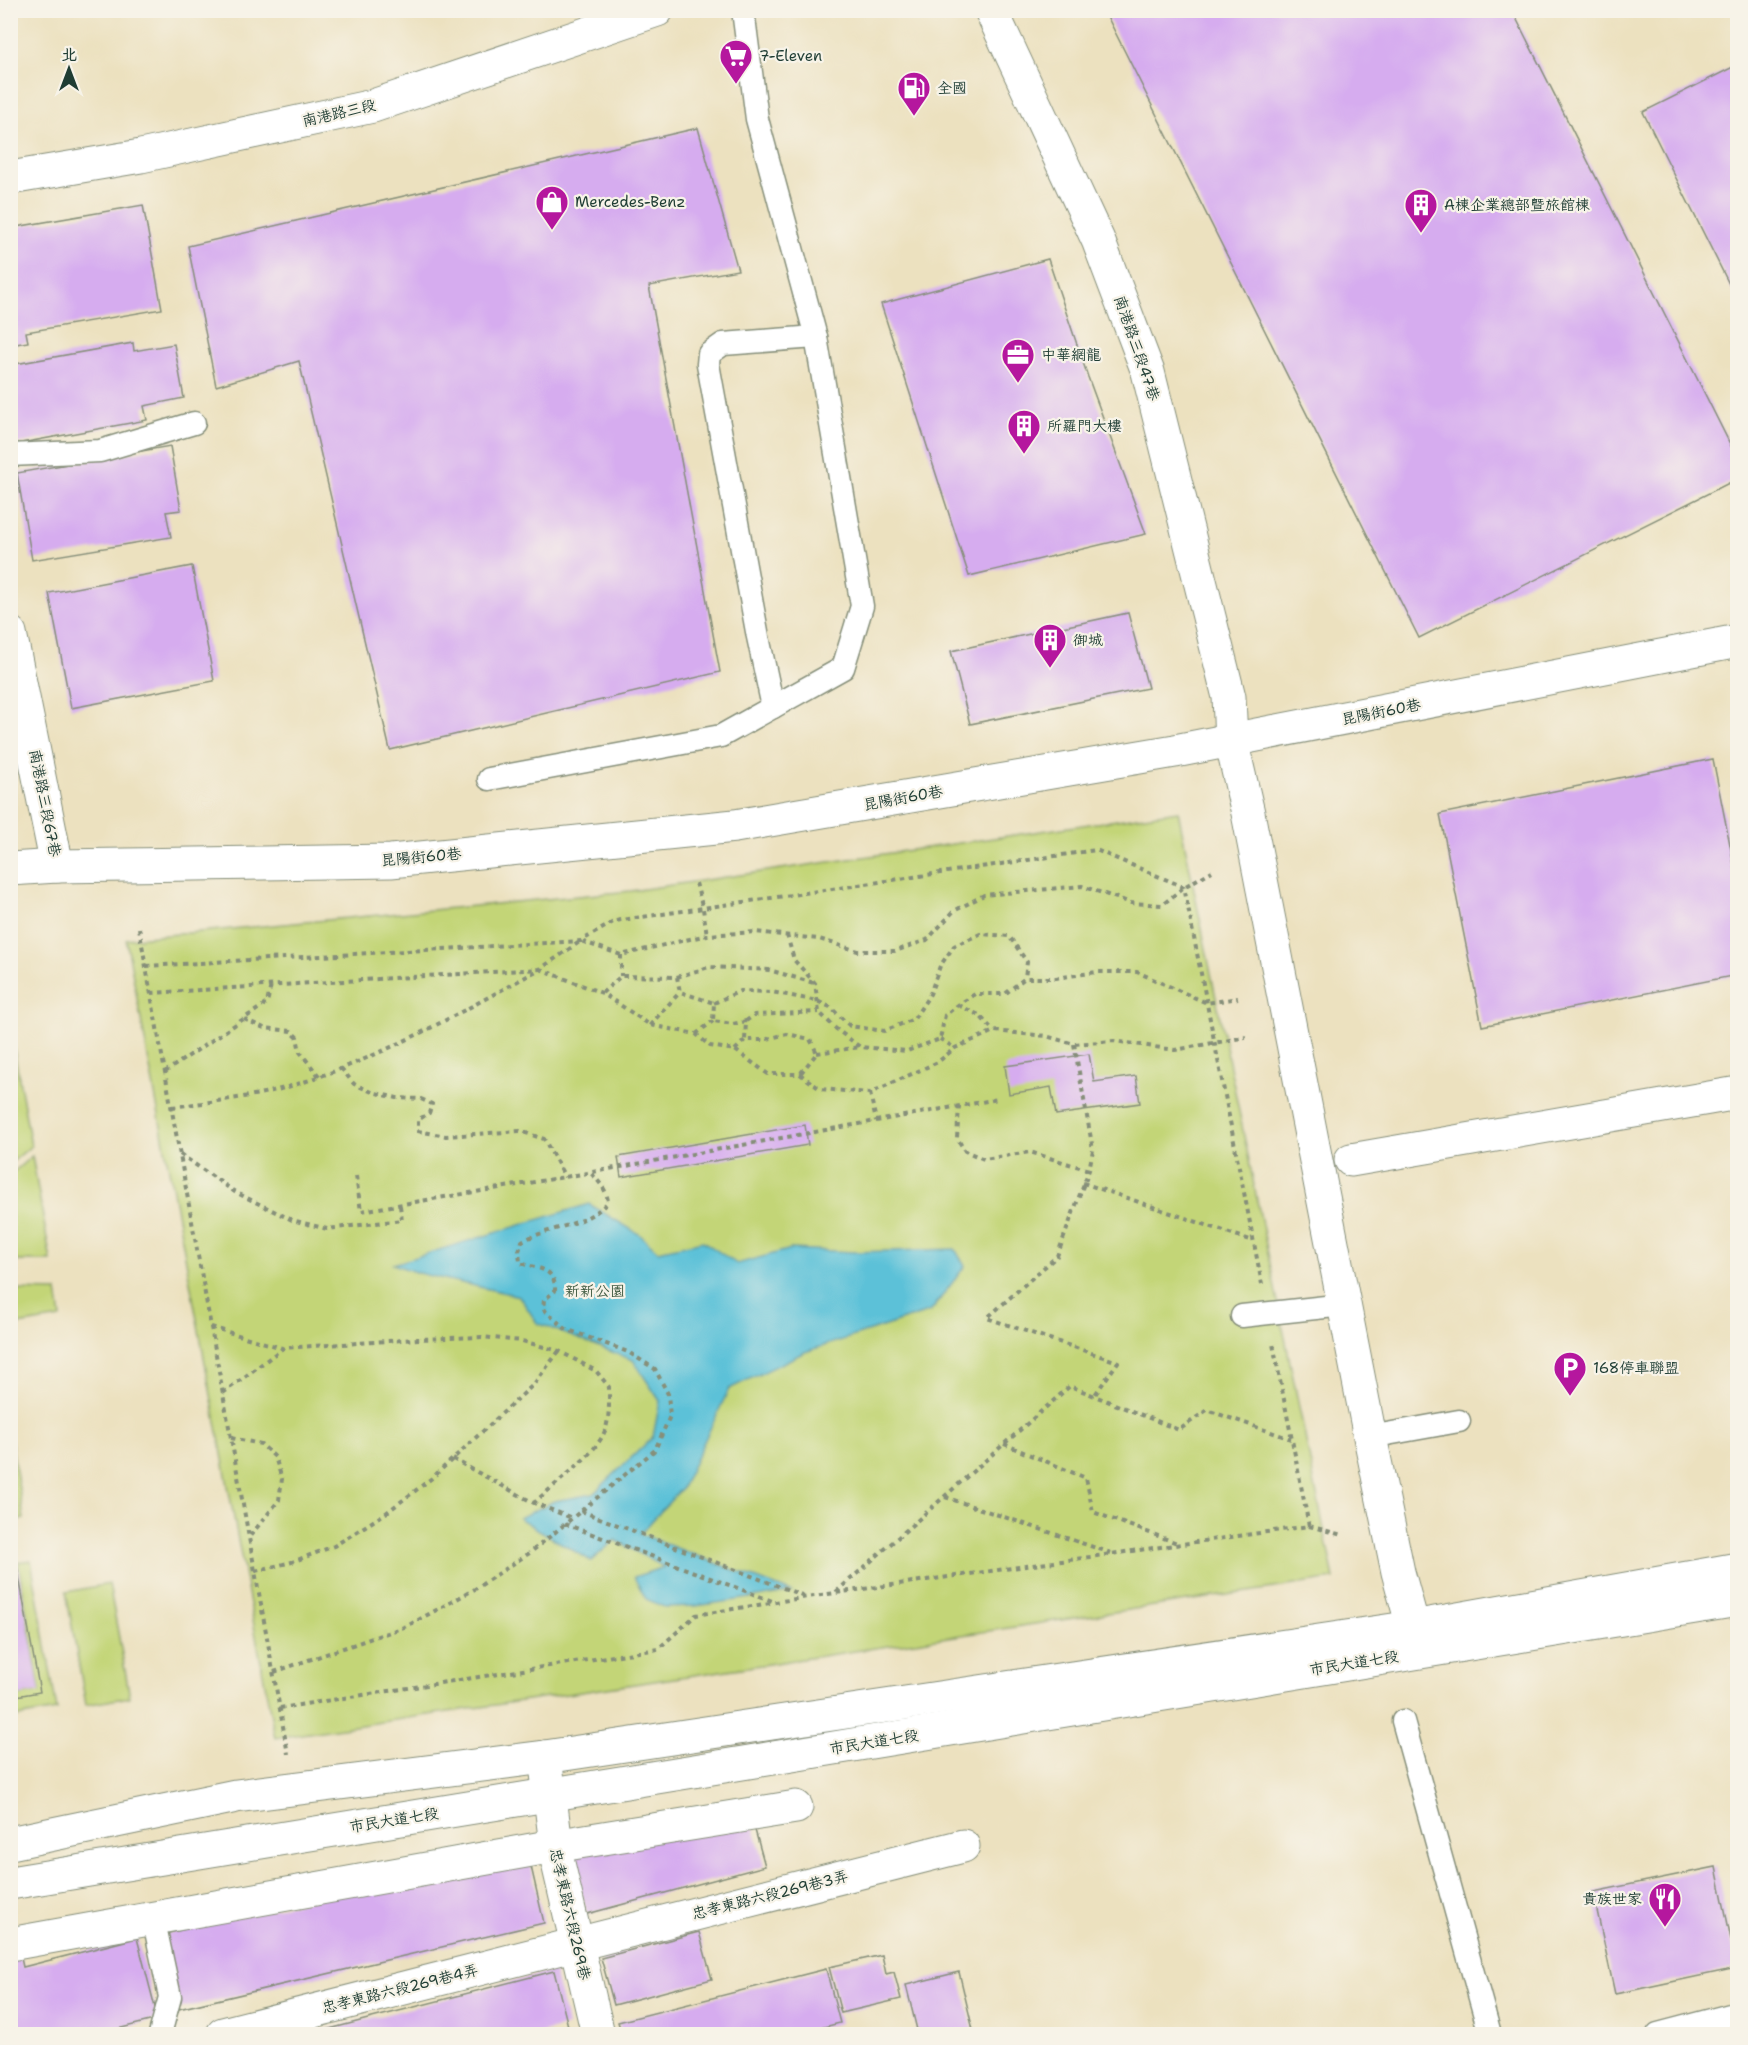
<svg xmlns="http://www.w3.org/2000/svg" width="1748" height="2045" viewBox="0 0 1748 2045" font-family="'Shantell Sans','LXGW WenKai TC',sans-serif">
	<style>
		.green { fill: #c3d577; stroke: #718956; stroke-width: 1.5 }
		.water { fill: #5bc1d8; stroke: #3d7f86; stroke-width: 1.5 }
		.building { fill: #d6acef }
		.lines { fill: none; stroke-linecap: round; stroke-linejoin: round }
		.service-casing { stroke: #868f7a; stroke-width: 25 }
		.pedestrian-casing { stroke: #868f7a; stroke-width: 35 }
		.minor-casing { stroke: #868f7a; stroke-width: 35 }
		.tertiary-casing { stroke: #868f7a; stroke-width: 35 }
		.secondary-casing { stroke: #868f7a; stroke-width: 35 }
		.path { stroke: #868f7a; stroke-width: 4; stroke-dasharray: 4.5 4.5; stroke-linecap: butt }
		.service { stroke: #fff; stroke-width: 22 }
		.pedestrian { stroke: #fff; stroke-width: 33 }
		.minor { stroke: #fff; stroke-width: 33 }
		.tertiary { stroke: #fff; stroke-width: 33 }
		.secondary { stroke: #fff; stroke-width: 33 }
		.path-bridge { stroke: #868f7a; stroke-width: 4; stroke-dasharray: 4.5 4.5; stroke-linecap: butt }
		.labels { text-anchor: middle; dominant-baseline: central; stroke-width: 4.5; stroke-linejoin: round; paint-order: stroke }
		.poi-label { font-size: 15px; fill: #1f3d34; stroke: #f7f3e8; text-anchor: start }
		.street-label { font-size: 15px; fill: #1f3d34; stroke: #f7f3e8 }
		.park-label { font-size: 15px; fill: #405b41; stroke: #f7f3e8 }
	</style>
	<rect width="100%" height="100%" fill="#f7f3e8"/>
	<filter id="ink" filterUnits="userSpaceOnUse"><feTurbulence type="fractalNoise" baseFrequency=".0167" numOctaves="2"/><feDisplacementMap in="SourceGraphic" scale="12" xChannelSelector="R" yChannelSelector="G"/><feConvolveMatrix kernelMatrix="1 2 1 2 8 2 1 2 1" color-interpolation-filters="sRGB"/></filter>
	<filter id="wash" filterUnits="userSpaceOnUse"><feTurbulence type="fractalNoise" baseFrequency=".008" numOctaves="4" result="noise"/><feDisplacementMap in="SourceGraphic" scale="24" xChannelSelector="R" yChannelSelector="G"/><feGaussianBlur stdDeviation="1.35" result="paint"/><feColorMatrix in="noise" values="0 0 0 0 0 0 0 0 0 0 0 0 0 0 0 0 0 1.4 0 .05"/><feComposite in="paint" operator="in"/></filter>
	<g filter="url(#wash)">
		<rect width="100%" height="100%" fill="#ece1bf"/>
		<g class="green">
			<polygon points="1178,811 1334,1579 275,1738 126,939 631,891"/>
			<polygon points="11,1033 31,1146 11,1163 10,1163"/>
			<polygon points="32,1156 51,1261 11,1261 11,1174"/>
			<polygon points="11,1290 57,1291 61,1318 11,1326"/>
			<polygon points="11,1441 24,1519 11,1522 10,1521"/>
			<polygon points="31,1560 57,1710 11,1718 11,1697 40,1692 18,1562"/>
			<polygon points="109,1584 130,1697 86,1705 66,1592"/>
		</g>
		<polygon class="water" points="589,1204 639,1234 658,1251 703,1241 737,1264 791,1249 854,1252 955,1249 965,1266 931,1311 805,1352 729,1389 682,1488 640,1534 791,1592 696,1606 664,1607 646,1599 634,1577 664,1567 615,1540 591,1561 519,1518 554,1501 593,1494 653,1437 660,1401 633,1360 537,1323 519,1296 418,1273 393,1264"/>
		<g id="blocks">
			<g class="building">
				<polygon points="1104,10 1512,10 1737,458 1737,479 1419,638"/>
				<polygon points="1737,65 1737,300 1643,112"/>
				<polygon points="698,128 738,270 649,286 720,672 390,750 299,361 216,386 188,246"/>
				<polygon points="143,205 162,309 26,332 28,342 10,345 10,228"/>
				<polygon points="1048,259 1088,377 1146,534 969,576 881,304"/>
				<polygon points="133,343 134,351 174,344 184,398 144,406 147,420 10,445 10,365"/>
				<polygon points="170,446 181,510 166,512 171,537 32,560 17,473"/>
				<polygon points="192,566 214,681 71,708 49,593"/>
				<polygon points="1128,613 1148,688 970,724 951,651"/>
				<polygon points="1713,759 1737,880 1737,975 1482,1026 1440,814"/>
				<polygon points="1089,1054 1094,1082 1136,1076 1140,1103 1056,1115 1051,1087 1009,1094 1005,1066"/>
				<polygon points="805,1125 808,1145 621,1177 618,1157"/>
				<polygon points="10,1528 40,1692 10,1697"/>
				<polygon points="750,1812 765,1866 587,1914 571,1856"/>
				<polygon points="527,1849 544,1923 170,2011 152,1937"/>
				<polygon points="1716,1867 1737,1968 1615,1994 1593,1892"/>
				<polygon points="699,1932 712,1979 614,2005 601,1958"/>
				<polygon points="137,1938 158,2019 97,2034 10,2034 10,1961 21,1958 23,1967"/>
				<polygon points="882,1955 886,1974 894,1972 901,1999 841,2013 829,1967"/>
				<polygon points="826,1969 840,2023 796,2034 622,2034 618,2022"/>
				<polygon points="554,1971 568,2026 536,2034 310,2034"/>
				<polygon points="959,1972 974,2034 918,2034 906,1985"/>
			</g>
		</g>
	</g>
	<g filter="url(#ink)">
		<use href="#blocks" fill-opacity="0" stroke="#868f7a" stroke-width="1.5"/>
		<g class="lines">
			<g class="service-casing">
				<g id="service">
					<polyline points="10,455 100,451 194,423"/>
					<polyline points="773,707 758,637 708,364 709,354 723,344 816,337"/>
					<polyline points="489,779 721,736 843,668 862,606 816,337 757,119 743,10"/>
					<polyline points="1242,1316 1344,1305"/>
					<polyline points="1370,1437 1459,1421"/>
					<polyline points="1403,1721 1490,2034"/>
					<polyline points="153,1917 170,1997 160,2034"/>
					<polyline points="1658,2034 1738,2013"/>
				</g>
			</g>
			<g class="pedestrian-casing">
				<polyline id="pedestrian" points="1351,1160 1738,1093"/>
			</g>
			<g class="minor-casing">
				<g id="minor">
					<polyline points="991,10 1098,240 1148,372 1229,697 1231,740"/>
					<polyline points="10,633 57,866"/>
					<polyline points="10,869 57,866 391,861 735,826 1175,751 1738,641"/>
					<polyline points="545,1757 554,1829 554,1846 598,2034"/>
					<polyline points="10,1944 554,1846 796,1807"/>
					<polyline points="223,2034 963,1846"/>
				</g>
			</g>
			<g class="tertiary-casing">
				<g id="tertiary">
					<polyline points="1231,740 1248,813 1370,1437 1398,1572 1413,1627"/>
					<polyline points="10,1843 236,1796 545,1757 1413,1627 1738,1569"/>
					<polyline points="10,1883 1738,1600"/>
				</g>
			</g>
			<g class="secondary-casing">
				<polyline id="secondary" points="10,178 141,156 373,106 657,10"/>
			</g>
			<g class="path">
				<polyline points="696,883 703,909 707,935"/>
				<polyline points="139,928 288,1754"/>
				<polyline points="787,935 794,960 815,983 819,1012 835,1028 860,1047 907,1051 940,1039 945,1015 958,1005 975,994 1005,994 1025,978 1056,978 1097,972 1137,972 1207,1003 1238,998"/>
				<polyline points="621,955 621,976"/>
				<polyline points="146,966 581,941 615,921 1096,850 1184,887 1262,1284"/>
				<polyline points="677,977 709,967 769,970 814,983"/>
				<polyline points="151,993 540,969 581,941 621,955 707,935 755,932 819,939 858,951 895,951 927,940 954,911 984,895 1082,886 1131,903 1162,905 1184,887 1212,871"/>
				<polyline points="602,993 621,976 677,977 680,992 714,1003 713,1021 733,1024 746,1021 745,1040 763,1040 787,1034 810,1039 817,1053 800,1074"/>
				<polyline points="714,1003 740,991 772,992 817,1001 830,1007 850,1026 884,1031 914,1019 930,994 940,966 954,946 980,934 1009,936 1027,962 1025,978"/>
				<polyline points="958,1005 979,1015 994,1031"/>
				<polyline points="244,1019 264,1028 291,1031 297,1037 300,1052 319,1076"/>
				<polyline points="746,1021 754,1015 819,1012"/>
				<polyline points="650,1025 680,992"/>
				<polyline points="696,1034 713,1021"/>
				<polyline points="940,1039 955,1048"/>
				<polyline points="1074,1044 1093,1150 1089,1170 1057,1256 987,1318 1118,1362 1094,1396"/>
				<polyline points="735,1050 745,1040"/>
				<polyline points="817,1053 860,1047"/>
				<polyline points="341,1068 354,1084 372,1092 397,1098 421,1099 432,1104 429,1113 418,1120 418,1131 446,1136 520,1131 544,1139 565,1177"/>
				<polyline points="165,1072 267,1003 271,985"/>
				<polyline points="870,1093 876,1121"/>
				<polyline points="959,1106 957,1138 965,1151 984,1159 1030,1152 1089,1170"/>
				<path d="M172,1107C209,1102 248,1098 284,1088C375,1062 457,1014 540,969L602,993L650,1025L696,1034L710,1046L735,1050L768,1074H800L820,1089L870,1093L938,1062L955,1048L994,1031L1046,1036L1074,1044L1114,1041L1175,1050L1246,1037"/>
				<polyline points="180,1154 235,1192 292,1220 327,1229 402,1220 400,1206"/>
				<polyline points="356,1176 361,1211 565,1177 998,1099"/>
				<polyline points="1083,1183 1253,1241"/>
				<polyline points="211,1327 282,1348"/>
				<path d="M223,1393L283,1348L418,1339L482,1337L522,1341L559,1351L596,1371L609,1387C609,1401 610,1420 604,1433C594,1456 553,1485 534,1503"/>
				<polyline points="231,1438 261,1444 275,1457 282,1479 279,1500 250,1536"/>
				<polyline points="1004,1444 1086,1478 1093,1512 1177,1543"/>
				<polyline points="453,1459 534,1503 572,1518"/>
				<polyline points="945,1497 1111,1553"/>
				<polyline points="581,1511 807,1597"/>
				<polyline points="1309,1526 1342,1535"/>
				<polyline points="255,1571 292,1562 334,1546 386,1513 432,1478 534,1384 559,1351"/>
				<polyline points="836,1592 1070,1386 1179,1430 1207,1410 1291,1439"/>
				<path d="M274,1672L407,1626L475,1589L531,1552L655,1450L670,1416L668,1394L655,1369L628,1352L566,1329L543,1309L544,1300L555,1291C556,1268 539,1269 520,1263L519,1251L522,1241C550,1227 586,1226 608,1202C607,1189 598,1181 590,1172"/>
				<polyline points="280,1708 658,1649 696,1615 807,1597 1309,1526 1273,1344"/>
			</g>
			<use href="#service" class="service"/>
			<use href="#pedestrian" class="pedestrian"/>
			<use href="#minor" class="minor"/>
			<use href="#tertiary" class="tertiary"/>
			<use href="#secondary" class="secondary"/>
			<polyline class="path-bridge" points="565,1524 775,1602"/>
		</g>
	</g>
	<defs>
		<g id="supermarket-pin" transform="scale(1.725)"><path d="M0 17L-7.5 6A9.5 9.5 0 1 1 7.5 6Z" fill="#b5179e" stroke="#f7f3e8"/><path d="M-6-5.5h2.5l.6 2H6L4.5 2H-2.5L-4.4-4H-6ZM-1.5 3.2a1.3 1.3 0 1 0 .1 0ZM3 3.2a1.3 1.3 0 1 0 .1 0Z" fill="#fff"/></g>
		<g id="fuel-pin" transform="scale(1.725)"><path d="M0 17L-7.5 6A9.5 9.5 0 1 1 7.5 6Z" fill="#b5179e" stroke="#f7f3e8"/><path d="M-5.5-6h7V0h2V4h1.3V-2.5L3-4.5l.8-.8L6-3V5H2.5V1h-1V6h-7ZM-4.2-4.7v3.2H.2V-4.7Z" fill="#fff"/></g>
		<g id="shop-pin" transform="scale(1.725)"><path d="M0 17L-7.5 6A9.5 9.5 0 1 1 7.5 6Z" fill="#b5179e" stroke="#f7f3e8"/><path d="M-5-2.5h2.3a2.7 3.5 0 0 1 5.4 0H5L5.5 6h-11ZM-1.5-2.5h3a1.5 2.3 0 0 0-3 0Z" fill="#fff"/></g>
		<g id="building-pin" transform="scale(1.725)"><path d="M0 17L-7.5 6A9.5 9.5 0 1 1 7.5 6Z" fill="#b5179e" stroke="#f7f3e8"/><path d="M-4-6H4V6H1V3H-1V6H-4ZM-2.5-4.3h1.7v1.8h-1.7ZM.8-4.3h1.7v1.8H.8ZM-2.5-1h1.7V.8h-1.7ZM.8-1h1.7V.8H.8Z" fill="#fff"/></g>
		<g id="office-pin" transform="scale(1.725)"><path d="M0 17L-7.5 6A9.5 9.5 0 1 1 7.5 6Z" fill="#b5179e" stroke="#f7f3e8"/><path d="M-6-3h4V-5.5h4V-3h4V5H-6ZM-1-4.5V-3h2v-1.5ZM-6 0V1H6V0Z" fill="#fff"/></g>
		<g id="parking-pin" transform="scale(1.725)"><path d="M0 17L-7.5 6A9.5 9.5 0 1 1 7.5 6Z" fill="#b5179e" stroke="#f7f3e8"/><path d="M-3.5-5.5H1a3.5 3.5 0 0 1 0 7H-1V5.5H-3.5ZM-1-3.4V-.6H.8a1.4 1.4 0 0 0 0-2.8Z" fill="#fff"/></g>
		<g id="restaurant-pin" transform="scale(1.725)"><path d="M0 17L-7.5 6A9.5 9.5 0 1 1 7.5 6Z" fill="#b5179e" stroke="#f7f3e8"/><path d="M-5-6h1v4h1v-4h1v4h1v-4h1v5L-1.5 .5V6h-2V.5L-5-1ZM5-6V6H3V1.5H1.5Q1.5-4 5-6Z" fill="#fff"/></g>
	</defs>
	<g fill-rule="evenodd">
		<use href="#supermarket-pin" x="736" y="56"/>
		<use href="#fuel-pin" x="914" y="88"/>
		<use href="#shop-pin" x="552" y="202"/>
		<use href="#building-pin" x="1421" y="205"/>
		<use href="#office-pin" x="1018" y="355"/>
		<use href="#building-pin" x="1024" y="426"/>
		<use href="#building-pin" x="1050" y="640"/>
		<use href="#parking-pin" x="1570" y="1368"/>
		<use href="#restaurant-pin" x="1665" y="1899"/>
	</g>
	<g class="labels">
		<g class="poi-label">
			<text x="759" y="56">7-Eleven</text>
			<text x="937" y="88">全國</text>
			<text x="575" y="202">Mercedes-Benz</text>
			<text x="1444" y="205">A棟企業總部暨旅館棟</text>
			<text x="1041" y="355">中華網龍</text>
			<text x="1047" y="426">所羅門大樓</text>
			<text x="1073" y="640">御城</text>
			<text x="1593" y="1368">168停車聯盟</text>
			<text x="1642" y="1899" text-anchor="end">貴族世家</text>
		</g>
		<g class="street-label">
			<text transform="translate(339 113) rotate(-13)">南港路三段</text>
			<text transform="translate(1137 348) rotate(71)">南港路三段47巷</text>
			<text transform="translate(1381 712) rotate(-11)">昆陽街60巷</text>
			<text transform="translate(903 798) rotate(-10)">昆陽街60巷</text>
			<text transform="translate(45 803) rotate(79)">南港路三段67巷</text>
			<text transform="translate(421 857) rotate(-5)">昆陽街60巷</text>
			<text transform="translate(1354 1663) rotate(-9)">市民大道七段</text>
			<text transform="translate(874 1742) rotate(-9)">市民大道七段</text>
			<text transform="translate(394 1820) rotate(-9)">市民大道七段</text>
			<text transform="translate(770 1895) rotate(-14)">忠孝東路六段269巷3弄</text>
			<text transform="translate(570 1914) rotate(77)">忠孝東路六段269巷</text>
			<text transform="translate(400 1989) rotate(-14)">忠孝東路六段269巷4弄</text>
		</g>
		<g class="park-label">
			<text x="595" y="1291">新新公園</text>
		</g>
	</g>
	<rect width="1748" height="2045" fill="none" stroke="#f7f3e8" stroke-width="36"/>
	<g transform="translate(69 69)" stroke="#f7f3e8" stroke-width="4.5" paint-order="stroke">
	<path d="M0-4.5L10 22L0 15L-10 22Z" fill="#1f3d34"/>
	<text y="-9" font-size="16" font-weight="bold" text-anchor="middle" fill="#1f3d34">北</text>
	</g>
</svg>
